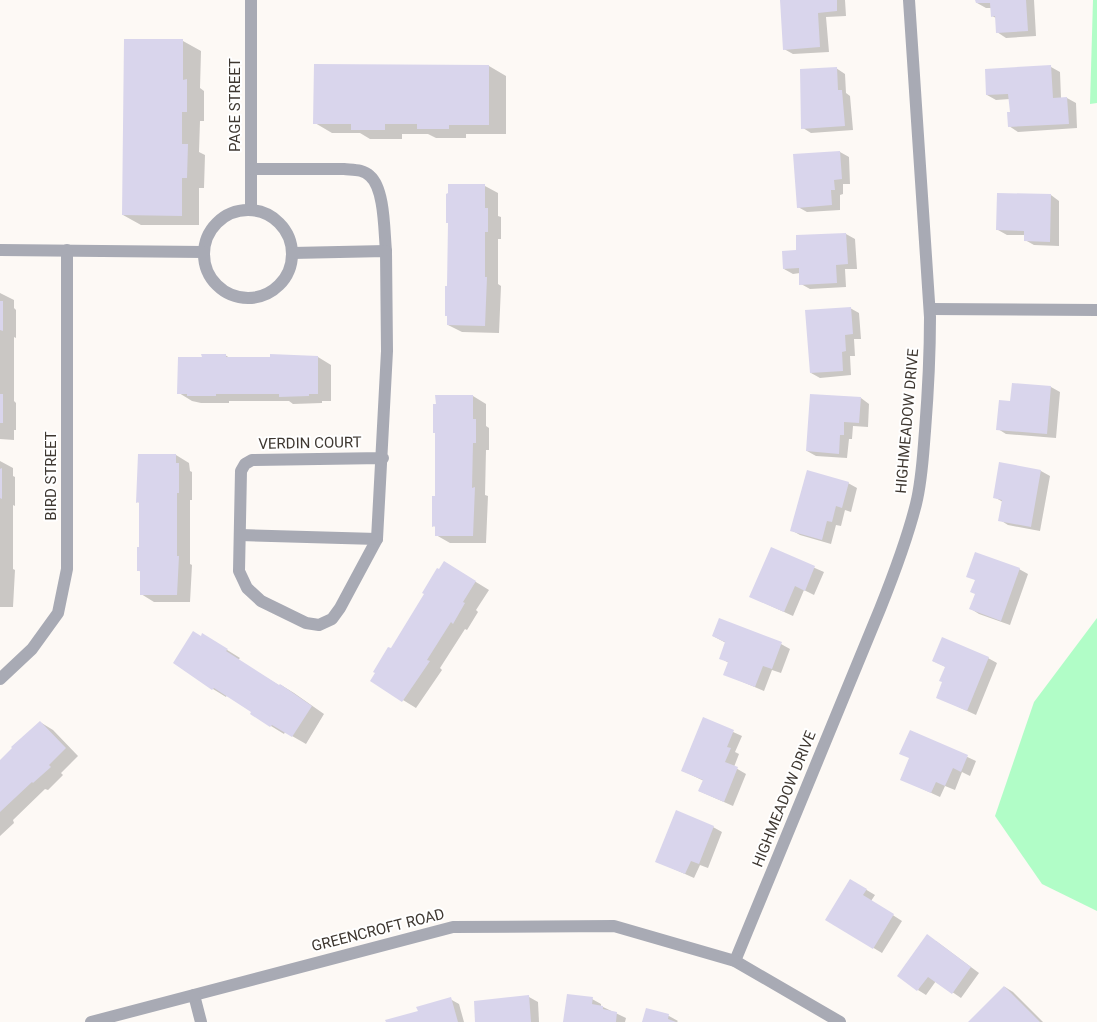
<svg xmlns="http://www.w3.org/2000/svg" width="1097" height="1022" viewBox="0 0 1097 1022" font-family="Roboto,sans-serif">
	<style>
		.green { fill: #b1fdc7 }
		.shadow { fill: #0003 }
		.building { fill: #d9d5ec }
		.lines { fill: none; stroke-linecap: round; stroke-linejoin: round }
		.minor { stroke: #a8aab4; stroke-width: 12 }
		.labels { text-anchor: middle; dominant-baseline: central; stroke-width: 4; stroke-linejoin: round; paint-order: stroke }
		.street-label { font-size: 15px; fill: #3e3730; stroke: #fff }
	</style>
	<rect width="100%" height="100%" fill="#fdf9f5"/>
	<g class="green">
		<polygon points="1093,0 1097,0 1097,103 1090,104"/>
		<polygon points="1097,618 1097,911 1042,884 995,816 1034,702"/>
	</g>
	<g class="shadow">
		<polygon points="781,0 845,0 846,16 826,17 829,52 793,54 784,49"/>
		<polygon points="977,0 1034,0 1036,36 1006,38 997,32 996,18 992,16 991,8 986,8 977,3"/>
		<polygon points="183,41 201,51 200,88 204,91 204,121 200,121 199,152 205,155 204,188 199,188 199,225 141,225 123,215"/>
		<polygon points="489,66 506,76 506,134 466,134 466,138 436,138 428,134 402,134 402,139 370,139 360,133 332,133 315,123"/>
		<polygon points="1051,67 1060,72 1061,98 1067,98 1076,103 1077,128 1018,132 1009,126 1011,113 1010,99 996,100 987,95 986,70"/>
		<polygon points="836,68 845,74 846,93 850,96 853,130 811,133 803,128"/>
		<polygon points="840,152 849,157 850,184 843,184 843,194 840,195 840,210 807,212 798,207"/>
		<polygon points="485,186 498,193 498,216 501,217 501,239 498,239 498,284 501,286 499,333 462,332 448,325 449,287"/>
		<polygon points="1051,195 1059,201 1059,246 1034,245 1025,240 1025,235 1007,235 998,230"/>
		<polygon points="846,234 855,239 857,269 845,269 846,287 810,289 801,284 800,273 793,274 784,269 798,252 797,237"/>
		<polygon points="0,293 14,300 14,308 16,310 16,338 14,337 14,401 16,403 16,430 14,430 14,440 0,439"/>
		<polygon points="850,308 859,313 861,339 854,339 855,356 850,356 851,375 820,378 811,373"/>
		<polygon points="225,355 230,358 318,357 331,365 331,401 322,401 322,403 293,404 289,401 229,401 229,403 201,403 192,401 179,393 203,358"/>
		<polygon points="1013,384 1051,387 1060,392 1056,438 1006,434 998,429 1012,402"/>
		<polygon points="473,396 486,404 486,426 489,428 489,450 486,450 485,495 488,496 486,543 450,543 436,535 436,527 434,526 436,498"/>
		<polygon points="861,398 869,404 868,427 853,426 852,439 849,439 847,458 816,456 807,451"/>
		<polygon points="140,455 176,455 189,463 190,471 192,472 192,500 190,500 190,564 192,565 190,602 154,602 141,594 141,572 138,570 140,548 141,504 138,502"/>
		<polygon points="0,461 13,468 13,476 15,477 15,506 13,505 13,569 15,570 13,607 0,607"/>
		<polygon points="1000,464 1041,471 1050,476 1040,531 1008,525 1000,520 1003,502 994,497"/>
		<polygon points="848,483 857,488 851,512 845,510 841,526 836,525 831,544 800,535 791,530"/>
		<polygon points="771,549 824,572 814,595 804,590 793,616 760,601"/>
		<polygon points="1019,569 1028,574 1010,625 979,614 971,609 976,594 976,580 968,576"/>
		<polygon points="440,571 458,571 489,590 476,610 478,612 467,630 465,629 440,668 442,670 416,708 372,681"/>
		<polygon points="713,636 781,644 790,649 781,673 772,670 764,691 724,674 729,663 720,658 726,643"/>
		<polygon points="201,637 216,643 240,658 238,660 280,686 281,685 294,693 324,714 306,744 285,732 284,734 271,726 253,712 227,695 226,697 213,689 174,663"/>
		<polygon points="988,658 997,663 976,715 937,697 944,682 946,667 933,661"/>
		<polygon points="704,719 742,736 735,752 739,754 734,767 746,774 733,806 699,791 704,781 683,771"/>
		<polygon points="40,722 53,730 78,756 61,773 63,775 48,790 45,789 13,820 14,823 0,836 0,762"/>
		<polygon points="911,731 976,761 970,776 962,772 955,790 945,786 940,797 901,779 910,759"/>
		<polygon points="713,827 722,832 708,868 700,865 694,878 656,861"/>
		<polygon points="850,880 875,895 871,901 902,921 882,953 827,920"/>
		<polygon points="936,941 979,973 961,998 936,981 926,995 918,990"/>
		<polygon points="1005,987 1013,992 1043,1022 970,1022"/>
		<polygon points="529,997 538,1002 539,1022 477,1022"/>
		<polygon points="450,999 459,1004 464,1022 387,1022 419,1012"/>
		<polygon points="592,999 601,1004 601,1006 626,1018 625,1022 564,1022"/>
		<polygon points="647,1009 669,1016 678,1021 677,1022 643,1022"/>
	</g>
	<g class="building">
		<polygon points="780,0 837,0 837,11 818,13 820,47 783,50"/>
		<polygon points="975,0 1026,0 1028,31 996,33 995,16 991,17 990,3 976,3"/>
		<polygon points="124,39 183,39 183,80 187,79 187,112 182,112 182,144 188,144 187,178 182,178 182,216 122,215"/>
		<polygon points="314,64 489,65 489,125 449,125 449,129 417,129 417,124 385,124 385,130 351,130 351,124 313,124"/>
		<polygon points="1051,65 1053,98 1067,97 1069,124 1008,127 1007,112 1010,112 1008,94 986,95 985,69"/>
		<polygon points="837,67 838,90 842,90 845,126 801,129 800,69"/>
		<polygon points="840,151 842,179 834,180 835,190 831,190 832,205 797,208 793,154"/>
		<polygon points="448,184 485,184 485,208 488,208 488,232 485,232 485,277 487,277 485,326 447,325 447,316 445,316 445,286 447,286 448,223 446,223 446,194 448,193"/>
		<polygon points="997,193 1051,194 1050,242 1024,241 1024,231 996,230"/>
		<polygon points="846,233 848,264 836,265 837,283 799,285 799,268 783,269 782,251 796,250 796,235"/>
		<polygon points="0,301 3,301 3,331 0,330"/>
		<polygon points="851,307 853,334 845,335 846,351 842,352 843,371 810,373 805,310"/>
		<polygon points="201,354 226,354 226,357 270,357 270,354 318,356 318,394 309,394 309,396 279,397 279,394 216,394 216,396 187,396 187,394 177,394 178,357 202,357"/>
		<polygon points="1012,383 1051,386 1047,434 996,430 999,400 1010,401"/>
		<rect x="0" y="394" width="3" height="29"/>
		<polygon points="810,394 861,397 859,423 844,422 844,435 840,435 839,454 806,451"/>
		<polygon points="435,395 473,395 473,419 476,419 476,443 473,443 472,488 475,487 473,536 435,536 435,526 432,527 432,496 435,496 435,433 433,433 433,404 436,404"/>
		<polygon points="138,454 176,454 176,463 179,463 179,493 177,493 177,556 179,556 177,595 140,595 140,571 137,571 137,547 139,547 139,502 136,503"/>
		<polygon points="999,462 1041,470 1031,527 998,521 1002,500 993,498"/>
		<polygon points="2,468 2,499 0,498 0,469"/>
		<polygon points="807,470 849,482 842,508 836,506 832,522 827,521 822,540 790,531"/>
		<polygon points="771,547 815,566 805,591 795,586 784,612 749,597"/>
		<polygon points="975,552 1020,568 1001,621 969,609 975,594 970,592 975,580 966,577"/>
		<polygon points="444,561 476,581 463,602 465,603 453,624 451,622 427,660 430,661 402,702 370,681 375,673 373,672 388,647 391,648 424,594 422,593 437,568 439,569"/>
		<polygon points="719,618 782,642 772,669 763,666 755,687 723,675 728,662 719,659 725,642 712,636"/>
		<polygon points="193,631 201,636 202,633 228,649 226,651 279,685 280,684 312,706 292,737 272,725 270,727 250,714 251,712 214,688 212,690 173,663"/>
		<polygon points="942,637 989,657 967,711 936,698 942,682 939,681 945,667 932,661"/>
		<polygon points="703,717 734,730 727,747 731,748 725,762 738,767 724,802 698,791 703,780 681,771"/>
		<polygon points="40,721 66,748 49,765 51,767 33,783 32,782 0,812 0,760 12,748 11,747"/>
		<polygon points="910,730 968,755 961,772 953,768 945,786 936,782 931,793 900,780 909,758 899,754"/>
		<polygon points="676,810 714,826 699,864 691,861 685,874 655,862"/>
		<polygon points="850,879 867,889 863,895 894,914 873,949 825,920"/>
		<polygon points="927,934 971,967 952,994 928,977 917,991 897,976"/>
		<polygon points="1004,986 1040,1022 968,1022"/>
		<polygon points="567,994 593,997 592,1004 603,1006 603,1009 617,1012 616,1022 563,1022"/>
		<polygon points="529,995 531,1022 475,1022 474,1001"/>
		<polygon points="451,997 458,1022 386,1022 385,1020 418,1011 416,1007"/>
		<polygon points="646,1008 669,1014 668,1019 676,1022 642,1022"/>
	</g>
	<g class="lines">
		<g class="minor">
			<polyline points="251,0 251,210"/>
			<path d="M251,169H344C353,170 363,169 370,176C385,189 384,232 386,251"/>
			<circle cx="248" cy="254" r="44"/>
			<polyline points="0,250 204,252"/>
			<polyline points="292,253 386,251 387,351 377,539 340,608 332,619 319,625 306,623 261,601 247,588 239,571 241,471 245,464 252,460 383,458"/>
			<polyline points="930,309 1097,310"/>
			<polyline points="240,535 377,539"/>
			<polyline points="0,679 32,649 58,613 67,569 67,250"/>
			<path d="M735,961L880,609C894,574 907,540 916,504C922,480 923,455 925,431C928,393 930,355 930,317L909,0"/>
			<polyline points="194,995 201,1022"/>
			<polyline points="91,1022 453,927 614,926 735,961 840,1022"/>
		</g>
	</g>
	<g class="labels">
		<g class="street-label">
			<text transform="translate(235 105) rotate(-90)">PAGE STREET</text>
			<text transform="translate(907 421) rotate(-85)">HIGHMEADOW DRIVE</text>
			<text transform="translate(310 443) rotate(-1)">VERDIN COURT</text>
			<text transform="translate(51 476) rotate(-90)">BIRD STREET</text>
			<text transform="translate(784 799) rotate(-68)">HIGHMEADOW DRIVE</text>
			<text transform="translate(378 930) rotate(-14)">GREENCROFT ROAD</text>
		</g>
	</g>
</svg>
